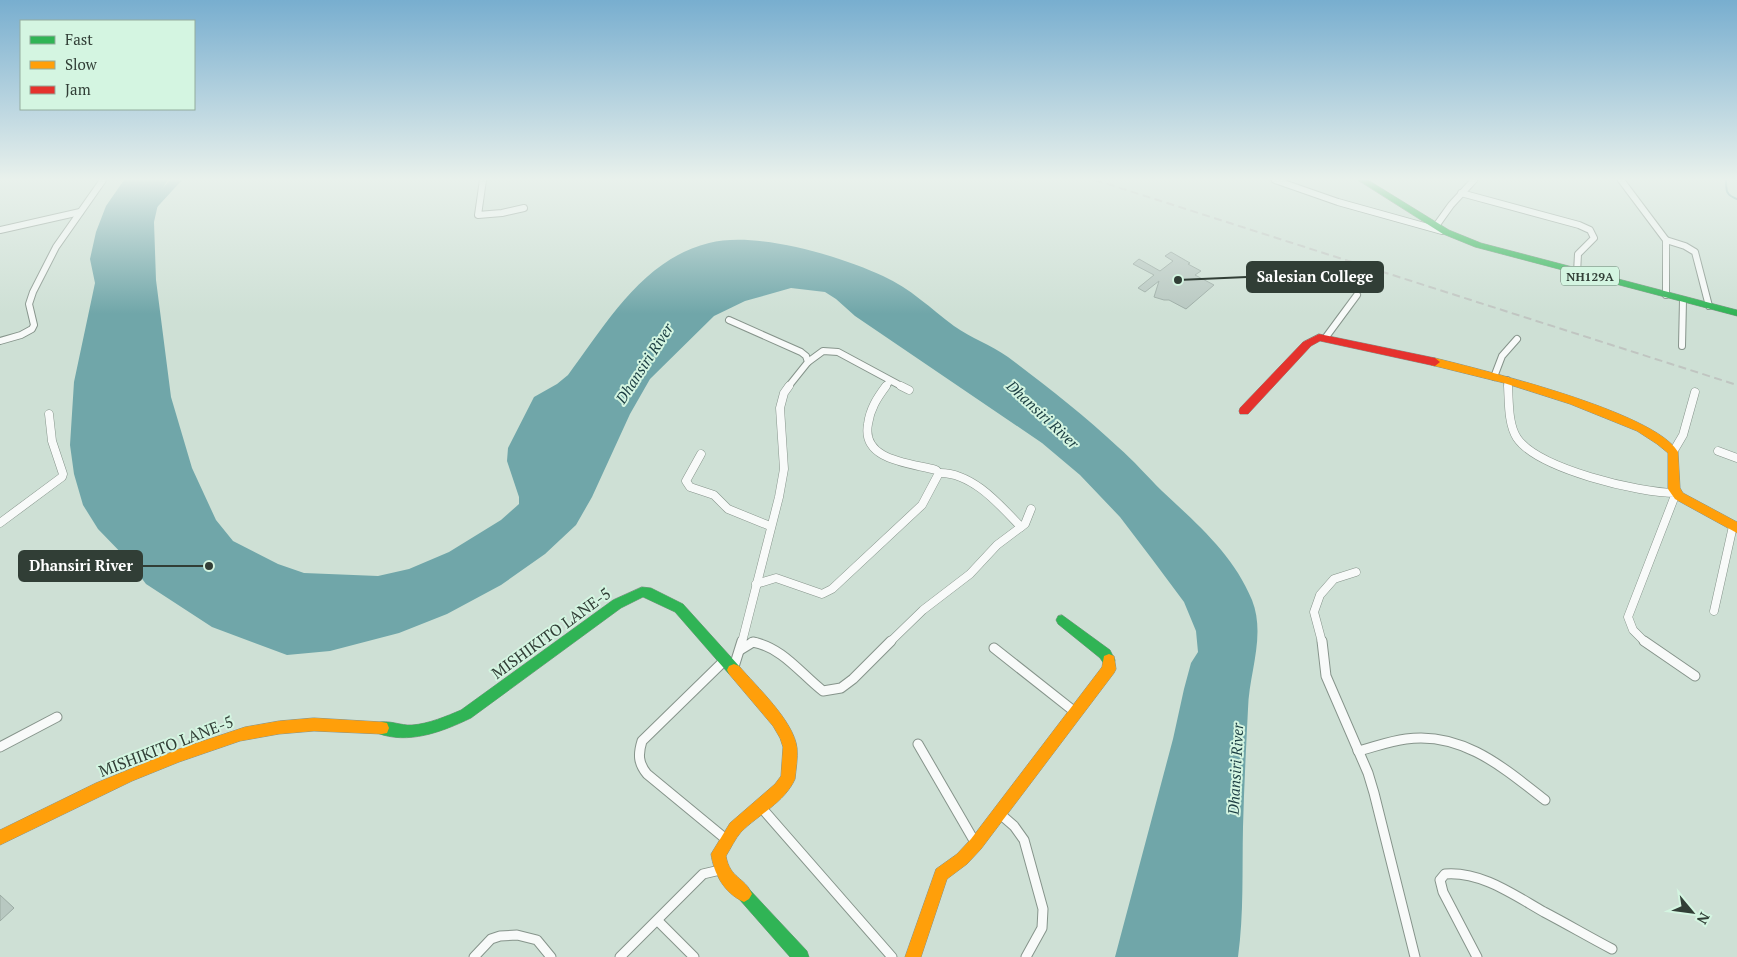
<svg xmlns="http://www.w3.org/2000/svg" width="1737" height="957" viewBox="0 0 1737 957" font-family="'PT Serif',serif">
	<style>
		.water { fill: #70a6a9 }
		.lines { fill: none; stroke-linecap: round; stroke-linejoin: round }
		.stream { stroke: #70a6a9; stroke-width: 2 }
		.river { fill: #70a6a9; fill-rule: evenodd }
		.building { fill: #b8c8c1; stroke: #9baba4 }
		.street-far2-casing { stroke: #86948b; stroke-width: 8 }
		.street-far1-casing { stroke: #86948b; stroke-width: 9 }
		.street-casing { stroke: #86948b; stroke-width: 11 }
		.fast-casing { stroke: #86948b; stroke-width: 1 }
		.slow-casing { stroke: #86948b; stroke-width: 1 }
		.jam-casing { stroke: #86948b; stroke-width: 1 }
		.street-far2 { stroke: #f8faf9; stroke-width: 6 }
		.street-far1 { stroke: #f8faf9; stroke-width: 8 }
		.street { stroke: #f8faf9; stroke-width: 9 }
		.fast { fill: #30b455; fill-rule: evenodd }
		.slow { fill: #ff9f0a; fill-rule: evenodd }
		.jam { fill: #e5322d; fill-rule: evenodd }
		.rail { stroke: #c0c5c1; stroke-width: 2; stroke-dasharray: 8 4.5; stroke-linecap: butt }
		.labels { text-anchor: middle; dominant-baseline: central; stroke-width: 4; stroke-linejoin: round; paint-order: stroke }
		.shield { fill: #d4f5e1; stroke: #627569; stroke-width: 1 }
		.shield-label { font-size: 12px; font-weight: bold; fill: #313e36 }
		.water-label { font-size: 15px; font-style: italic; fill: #1a3c41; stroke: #d4f5e1 }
		.near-street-label { font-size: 16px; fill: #313e36; stroke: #d4f5e1 }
		.leader { fill: none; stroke: #313e36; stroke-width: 2 }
		.callout-dot { fill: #313e36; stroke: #d4f5e1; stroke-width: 2 }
		.callout { fill: #313e36; stroke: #313e36; stroke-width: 2 }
		.callout-label { font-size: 15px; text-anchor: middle; font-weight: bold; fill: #fff }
	</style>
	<rect width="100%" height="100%" fill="#cee0d5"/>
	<path class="water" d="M124,180H168L161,191L154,222L156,280L171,397L192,468L216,520L233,541L278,564L304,573L378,576L409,569L449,552L501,520L519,504V497L507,461L508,448L534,397L557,384L568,375C606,324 643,259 709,243C757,231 840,256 883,276C910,288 931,309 954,326C971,338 991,345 1008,357C1045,385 1084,415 1118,447C1134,461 1147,476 1162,491C1197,524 1233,554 1252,600C1266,636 1249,672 1248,709C1246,749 1244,788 1243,827C1242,870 1244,914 1238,957H1115L1173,739L1184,689L1191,663L1198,652L1196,631L1184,602L1152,559L1120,517L1080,475L1042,443L855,316L836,299L825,292L791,288L745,301L714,316L650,379L630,414L592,497L576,525L545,554L501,585L447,614L399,633L330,651L287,655L212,627L146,584L128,560L98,529L83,505L74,474L70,445L74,382L95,283L90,259L96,232L106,206Z"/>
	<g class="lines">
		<path class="stream" d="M1726,180C1726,191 1726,195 1737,199"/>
		<polygon class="river" points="170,180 182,180 149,216 141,216 139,214 141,212"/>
	</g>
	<g class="building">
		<polygon points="1171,252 1190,263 1188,264 1201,271 1195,275 1214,285 1186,309 1169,300 1164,300 1154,297 1159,281 1145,292 1138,288 1154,275 1133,264 1139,259 1160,271 1173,261 1165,256"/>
		<polygon points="0,895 14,908 0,921"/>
	</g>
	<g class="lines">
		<g class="street-far2-casing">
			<g id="street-far2">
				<polyline points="483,180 478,215 502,213 524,208"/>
				<polyline points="1275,180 1338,202 1442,231"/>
				<polyline points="1621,180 1666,240 1666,295"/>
				<polyline points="1461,193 1579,225 1590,230 1594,238 1578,254 1577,273"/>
				<polyline points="1436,226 1451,205 1474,180"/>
				<polyline points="0,230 80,212"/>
				<polyline points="1666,240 1685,246 1695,252 1709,306"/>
				<polyline points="729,320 801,352 806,356 808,362 788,387"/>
				<polyline points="1326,337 1357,295"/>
				<polyline points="0,341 21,335 32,329 34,325 29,304 33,292 56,247 103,180"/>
				<polyline points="1682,346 1683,300"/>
				<polyline points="808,362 823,351 838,352 903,387"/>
				<polyline points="1494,377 1502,356 1517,339"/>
				<polyline points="1507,380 1508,387"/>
				<polyline points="885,387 890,381"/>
			</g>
		</g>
		<g class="street-far1-casing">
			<g id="street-far1">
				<polyline points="901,386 909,390"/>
				<path d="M1508,386C1509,402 1508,424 1517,438C1538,469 1639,493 1676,493L1628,617L1633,630L1645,642"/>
				<polyline points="1718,451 1737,458"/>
				<polyline points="1673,452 1683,435 1695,392"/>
				<polyline points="701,454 686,481 690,487 714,495 728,509 770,526"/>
				<path d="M939,473C972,472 1000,505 1021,527"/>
				<polyline points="0,523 62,477 63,474 52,441 49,414"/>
				<path d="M756,584L776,578L822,594L832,589L922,505L939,473L936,470C911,463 861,461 868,424C870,409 877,398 886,386"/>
				<polyline points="1714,611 1733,526"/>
				<polyline points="742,642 779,497 784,469 780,408 784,393 789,386"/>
				<polyline points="752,642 755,642"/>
				<polyline points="890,642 923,610 970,574 997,545 1025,524 1031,509"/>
				<polyline points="1322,642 1314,612 1320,595 1334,579 1356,572"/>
			</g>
		</g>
		<g class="street-casing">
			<g id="street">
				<polyline points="1322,641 1326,676 1368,773 1374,793 1415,957"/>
				<polyline points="1644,641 1695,676"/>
				<polyline points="994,648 1075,712"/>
				<path d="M740,650L753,642C783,648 800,673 823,691L841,688L853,679L891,641"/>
				<path d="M725,660L642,741C638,754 638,763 647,774L727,840"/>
				<polyline points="733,670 742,641"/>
				<polyline points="918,744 976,844"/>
				<polyline points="0,747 57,717"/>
				<path d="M1358,751C1374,747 1390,741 1406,739C1462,731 1504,768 1545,800"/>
				<polyline points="760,806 892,957"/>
				<polyline points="999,813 1014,826 1024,840 1043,909 1042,928 1026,957"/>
				<polyline points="658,921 694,957"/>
				<polyline points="474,957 491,939 500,936 517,935 537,940 551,957"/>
				<polyline points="620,957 703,874 720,870"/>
				<path d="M1477,957L1443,892L1440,880L1445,874C1481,871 1514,895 1544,912C1567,924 1589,937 1612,949"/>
			</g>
		</g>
		<g class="fast-casing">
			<g id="fast">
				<polygon points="1358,180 1368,180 1449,230 1481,243 1737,310 1737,316 1475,247 1443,234"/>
				<path d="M642,587L651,588L683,604L739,666L741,670L739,674L734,676L729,674L675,612L643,597L621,608L471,718C442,732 408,745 377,733L375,728L377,723C388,719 401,726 412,725C428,724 447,716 461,710L613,600Z"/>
				<polygon points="1062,615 1110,650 1115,660 1114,664 1109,666 1104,664 1100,658 1058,624 1056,620 1058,616"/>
				<polygon points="744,886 749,889 807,951 809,957 790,957 739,899 736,894 739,889"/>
			</g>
		</g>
		<g class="slow-casing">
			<g id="slow">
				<path d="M1435,358C1483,370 1655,412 1678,452L1680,488L1683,493L1737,522V533L1675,499L1668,489V453L1657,444L1637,431L1570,404L1504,383L1431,365L1430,362L1431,359Z"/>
				<polygon points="1109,654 1114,656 1116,669 1114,673 981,849 967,864 947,879 921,957 905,957 936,869 957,854 971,839 1102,667 1104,656"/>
				<path d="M734,664L739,666C756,686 794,721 797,748C798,758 796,769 795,779C785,802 758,815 741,832C735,839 731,848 726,856C730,879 745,877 752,894L749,899L744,902C724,893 714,874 711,854L730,823L775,784L781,776L783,747L780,738L773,726L729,674L727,670L729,666Z"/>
				<polygon points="314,718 382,722 387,723 389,728 387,733 382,734 314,731 279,734 240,741 179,762 132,781 0,845 0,830 96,783 179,749 245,727 279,721"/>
			</g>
		</g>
		<g class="jam-casing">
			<polygon id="jam" points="1319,334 1435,358 1440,362 1435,366 1320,341 1311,346 1248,414 1240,414 1239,411 1240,408 1303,342"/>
		</g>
		<use href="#street-far2" class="street-far2"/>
		<use href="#street-far1" class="street-far1"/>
		<use href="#street" class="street"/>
		<use href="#fast" class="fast"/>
		<use href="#slow" class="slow"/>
		<use href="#jam" class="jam"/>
		<polyline class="rail" points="1095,180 1737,385"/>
	</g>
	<linearGradient id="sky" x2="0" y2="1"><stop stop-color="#78aecf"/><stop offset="0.57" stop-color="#e9f1ec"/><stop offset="1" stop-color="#e9f1ec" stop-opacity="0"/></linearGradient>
	<rect width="1737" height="314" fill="url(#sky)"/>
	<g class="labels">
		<rect class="shield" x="1561" y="266.5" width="58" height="19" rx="4"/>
		<g class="shield-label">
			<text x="1590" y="276">NH129A</text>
		</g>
		<g class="water-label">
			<text transform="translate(644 363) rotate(-57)">Dhansiri River</text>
			<text transform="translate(1043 414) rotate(43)">Dhansiri River</text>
			<text transform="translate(1235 769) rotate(-87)">Dhansiri River</text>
		</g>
		<g class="near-street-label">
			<text transform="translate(551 633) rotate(-36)">MISHIKITO LANE-5</text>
			<text transform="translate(166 746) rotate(-21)">MISHIKITO LANE-5</text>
		</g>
	</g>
	<path class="leader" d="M1178 280L1247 277M209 566L142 566"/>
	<g class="callout-dot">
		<circle cx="1178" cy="280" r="5"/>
		<circle cx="209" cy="566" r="5"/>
	</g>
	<g class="callout">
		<rect x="1247" y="262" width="136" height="30" rx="5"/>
		<rect x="19" y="551" width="123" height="30" rx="5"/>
	</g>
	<g class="callout-label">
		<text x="1315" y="282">Salesian College</text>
		<text x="81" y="571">Dhansiri River</text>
	</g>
	<rect x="20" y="20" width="175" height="90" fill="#d4f5e1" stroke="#93ac9d"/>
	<rect x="30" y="36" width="25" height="8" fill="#30b455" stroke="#93ac9d"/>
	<text x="65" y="45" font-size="15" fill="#313e36">Fast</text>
	<rect x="30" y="61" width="25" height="8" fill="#ff9f0a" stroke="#93ac9d"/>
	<text x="65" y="70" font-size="15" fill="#313e36">Slow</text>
	<rect x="30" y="86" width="25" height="8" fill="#e5322d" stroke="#93ac9d"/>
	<text x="65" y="95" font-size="15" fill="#313e36">Jam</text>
	<g transform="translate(1692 912) rotate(119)" stroke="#d4f5e1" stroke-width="4" paint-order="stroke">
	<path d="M0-4L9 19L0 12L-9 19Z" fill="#313e36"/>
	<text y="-8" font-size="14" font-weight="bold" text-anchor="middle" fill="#313e36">N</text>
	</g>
</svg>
